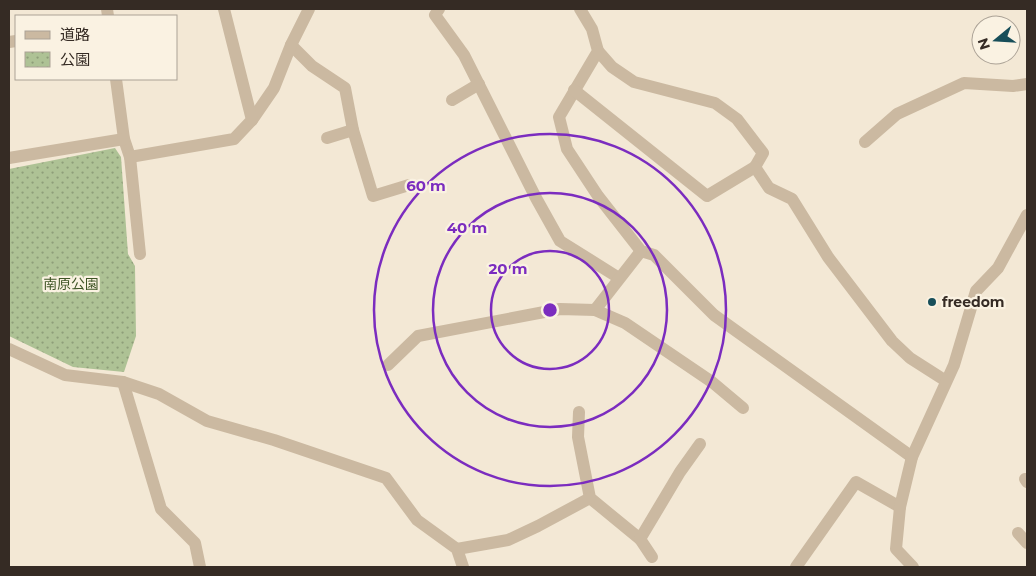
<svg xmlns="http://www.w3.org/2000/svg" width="1036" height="576" viewBox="0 0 1036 576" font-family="Montserrat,'Noto Sans JP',sans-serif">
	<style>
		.park { fill: url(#park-dots) }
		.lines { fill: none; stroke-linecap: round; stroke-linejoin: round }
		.minor { stroke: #cbb9a1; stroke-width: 12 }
		.ring { fill: none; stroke: #7b2cbf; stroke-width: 2.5 }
		.poi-dot { fill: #174e59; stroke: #faf2e2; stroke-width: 2 }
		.labels { text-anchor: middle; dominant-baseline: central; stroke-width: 4.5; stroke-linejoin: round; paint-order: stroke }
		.park-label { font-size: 14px; fill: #3f5526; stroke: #faf2e2 }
		.poi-label { font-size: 14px; font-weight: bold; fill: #352b24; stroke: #faf2e2; text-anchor: start }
		.centre { fill: #7b2cbf; stroke: #faf2e2; stroke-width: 2.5 }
		.ring-label { font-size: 15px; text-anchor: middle; font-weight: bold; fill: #7b2cbf; stroke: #faf2e2; stroke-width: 4.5; stroke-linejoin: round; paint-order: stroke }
	</style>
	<defs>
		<pattern id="park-dots" width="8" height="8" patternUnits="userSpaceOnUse" patternTransform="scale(1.25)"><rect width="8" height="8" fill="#aec295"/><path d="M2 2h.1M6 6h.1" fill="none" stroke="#8e9e79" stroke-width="1.8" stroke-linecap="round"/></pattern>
	</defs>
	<rect width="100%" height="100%" fill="#f3e8d5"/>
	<polygon class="park" points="115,148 121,157 128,254 135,266 136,336 124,372 73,367 9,336 9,169"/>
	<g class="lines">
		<g class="minor">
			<polyline points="107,9 108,16"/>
			<polyline points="439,9 435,15 464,55 536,198 560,241 619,278"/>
			<polyline points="580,9 592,29 598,51 559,117 567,149 598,196 641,251 654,255 714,315 912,457"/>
			<polyline points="9,42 16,41"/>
			<polyline points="291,45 312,66 345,88 353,130 373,196 409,185"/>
			<polyline points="598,51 612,67 634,82 715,103 737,119 763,153 755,167"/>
			<polyline points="116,79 124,139 130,157 140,254"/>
			<polyline points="574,90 707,196 755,167 769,188 792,199 828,257 892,341 910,358 946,381"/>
			<polyline points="452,100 479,84"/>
			<polyline points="252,120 274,88 291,45 309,9"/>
			<polyline points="327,138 353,130"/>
			<polyline points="865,142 897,114 964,83 1013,86 1027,84"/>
			<polyline points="130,157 234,139 252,120 224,9"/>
			<polyline points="9,158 124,139"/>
			<polyline points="595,310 625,323 712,382 743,408"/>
			<polyline points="9,349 65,375 123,382 159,394 207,421 274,440 386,478 417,520 457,549 463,567"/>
			<polyline points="388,365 418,336 560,309 595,310 641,251"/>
			<polyline points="123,382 161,509 195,543 200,567"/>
			<polyline points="579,412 578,437 590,498 640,539 680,472 700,444"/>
			<polyline points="1025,479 1027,482"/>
			<polyline points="1018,533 1027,543"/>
			<polyline points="640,539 652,557"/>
			<polyline points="457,549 508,540 538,526 590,498"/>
			<polyline points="796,567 856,482 900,507"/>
			<polyline points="913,567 896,549 900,507 912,457 954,365 976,291 998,268 1027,215"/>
		</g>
	</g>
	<g class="ring">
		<circle cx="550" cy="310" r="59"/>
		<circle cx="550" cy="310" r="117"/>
		<circle cx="550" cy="310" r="176"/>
	</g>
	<circle class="poi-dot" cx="932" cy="302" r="5"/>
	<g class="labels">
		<g class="park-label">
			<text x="71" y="284">南原公園</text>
		</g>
		<g class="poi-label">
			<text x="942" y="302">freedom</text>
		</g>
	</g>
	<circle cx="550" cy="310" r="8" class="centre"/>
	<g class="ring-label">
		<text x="426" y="191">60 m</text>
		<text x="467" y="233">40 m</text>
		<text x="508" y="274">20 m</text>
	</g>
	<rect width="1036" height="576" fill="none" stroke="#352b24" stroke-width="20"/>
	<rect x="15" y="15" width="162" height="65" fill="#faf2e2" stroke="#aba296"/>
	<rect x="25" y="31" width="25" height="8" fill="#cbb9a1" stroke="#aba296"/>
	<text x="60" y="40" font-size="15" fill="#352b24">道路</text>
	<rect x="25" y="52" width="25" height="15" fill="url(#park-dots)" stroke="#aba296"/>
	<text x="60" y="65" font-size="15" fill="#352b24">公園</text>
	<g transform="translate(996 40) rotate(252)"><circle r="24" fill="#faf2e2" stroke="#aba296"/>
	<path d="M0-4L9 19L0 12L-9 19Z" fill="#174e59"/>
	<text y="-8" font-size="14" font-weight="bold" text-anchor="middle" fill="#352b24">N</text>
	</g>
</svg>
